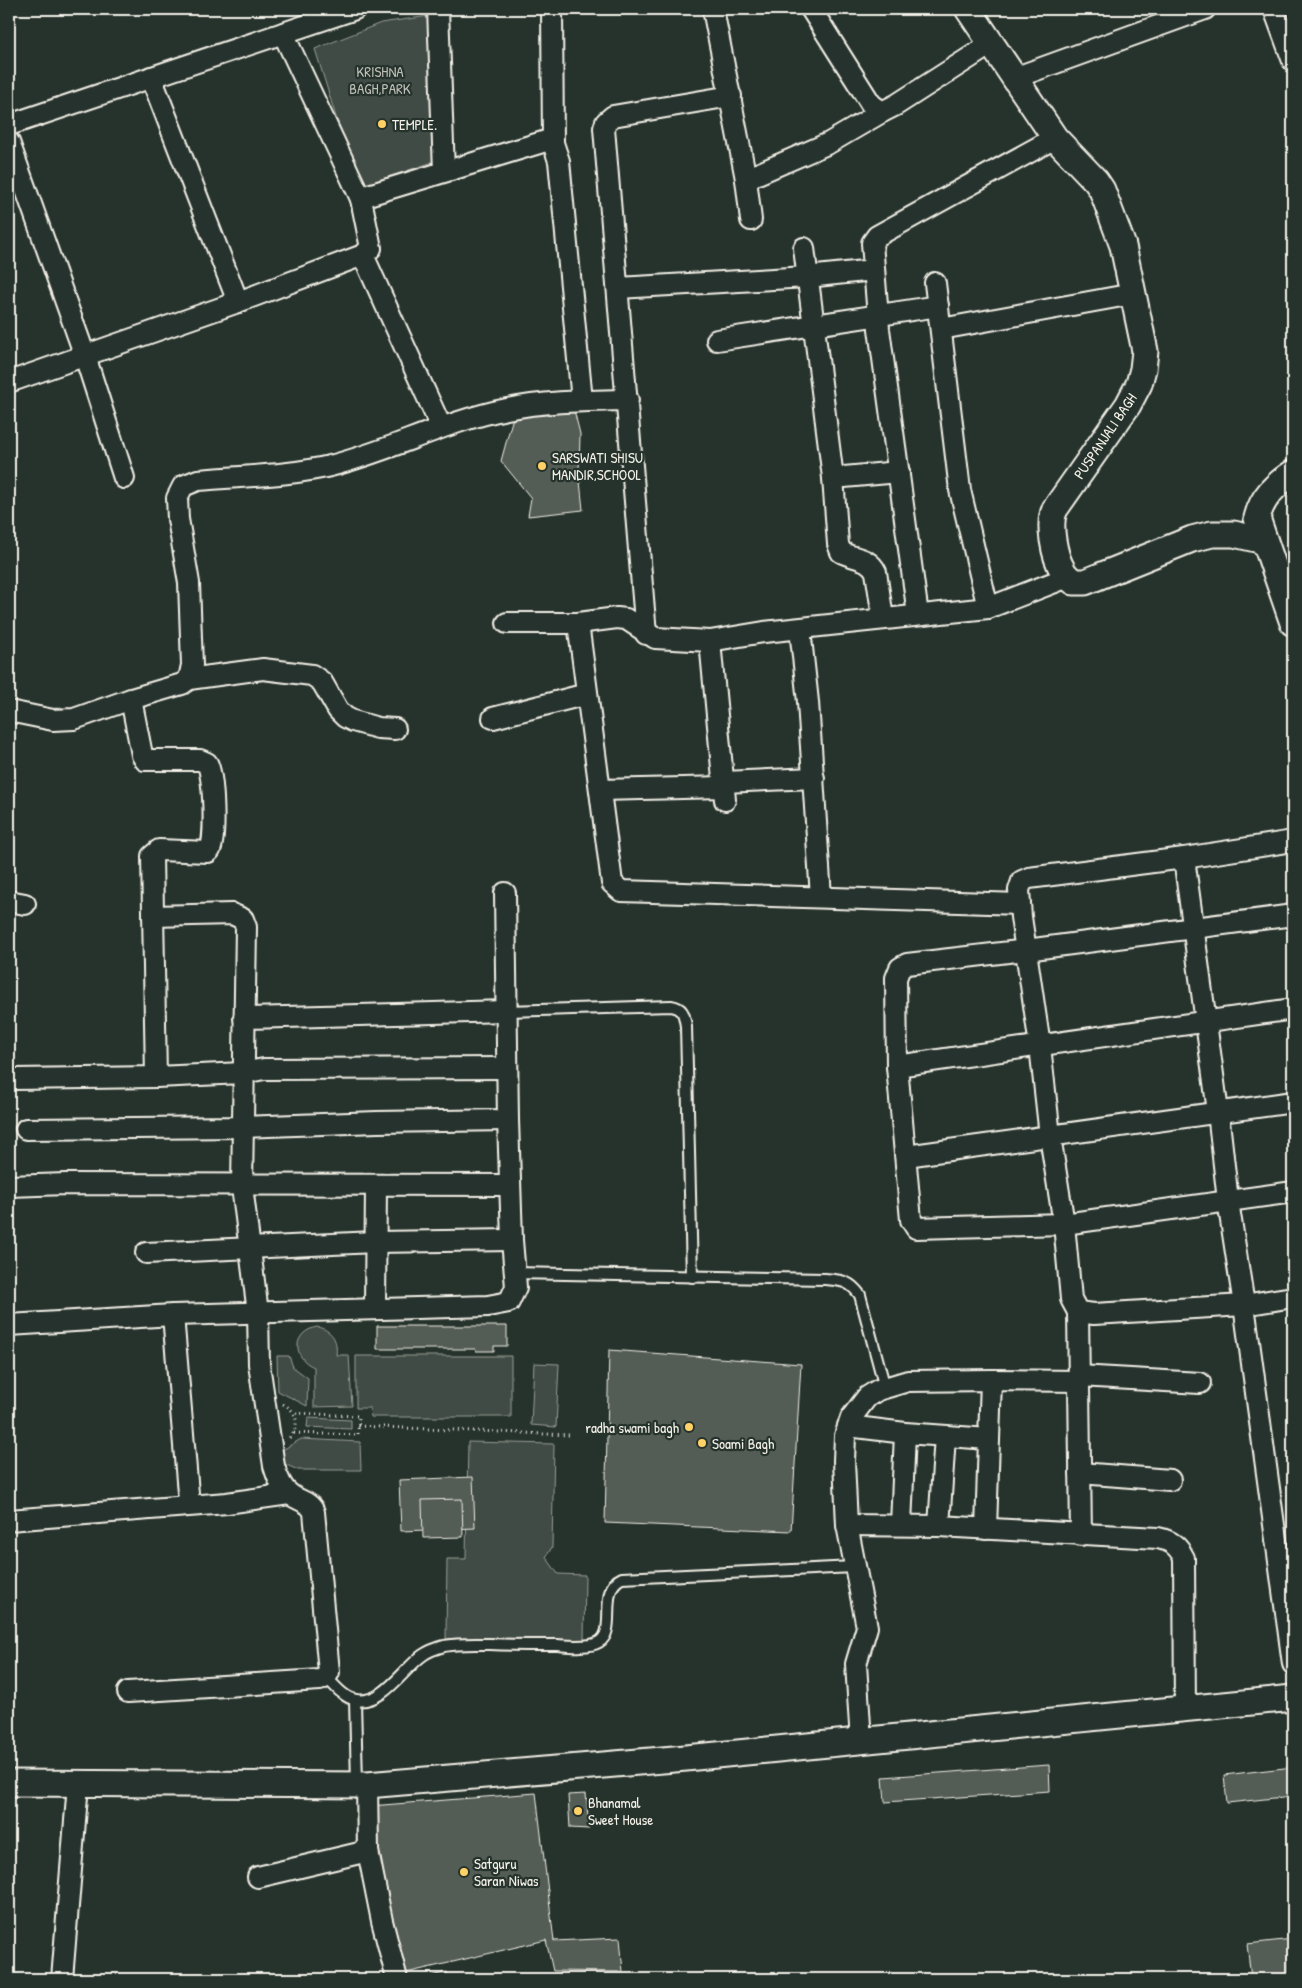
<svg xmlns="http://www.w3.org/2000/svg" width="1302" height="1988" viewBox="0 0 1302 1988" font-family="'Patrick Hand',sans-serif">
	<style>
		.green { fill: #414b45; stroke: #9a9e96 }
		.building { fill: #525c55; stroke: #f4f1e8 }
		.lines { fill: none; stroke-linecap: round; stroke-linejoin: round }
		.service-casing { stroke: #f4f1e8; stroke-width: 14 }
		.minor-casing { stroke: #f4f1e8; stroke-width: 24 }
		.tertiary-casing { stroke: #f4f1e8; stroke-width: 29 }
		.path { stroke: #f4f1e8; stroke-width: 3; stroke-dasharray: 1 4; stroke-linecap: butt }
		.service { stroke: #26332d; stroke-width: 10 }
		.minor { stroke: #26332d; stroke-width: 20 }
		.tertiary { stroke: #26332d; stroke-width: 25 }
		.poi-dot { fill: #ffd166; stroke: #26332d; stroke-width: 2 }
		.labels { text-anchor: middle; dominant-baseline: central; stroke-width: 4.5; stroke-linejoin: round; paint-order: stroke }
		.park-label { font-size: 15px; fill: #bebfb7; stroke: #26332d }
		.poi-label { font-size: 15px; fill: #f4f1e8; stroke: #26332d; text-anchor: start }
		.street-label { font-size: 15px; fill: #f4f1e8; stroke: #26332d }
	</style>
	<rect width="100%" height="100%" fill="#26332d"/>
	<filter id="ink" filterUnits="userSpaceOnUse"><feTurbulence type="fractalNoise" baseFrequency=".02" numOctaves="2"/><feDisplacementMap in="SourceGraphic" scale="10" xChannelSelector="R" yChannelSelector="G"/><feConvolveMatrix kernelMatrix="1 2 1 2 8 2 1 2 1" color-interpolation-filters="sRGB"/></filter>
	<g filter="url(#ink)">
		<g class="green">
			<polygon points="429,16 433,87 433,162 364,185 337,120 315,49 381,23"/>
			<path d="M317,1327C332,1330 338,1340 336,1355H349L352,1406L314,1407V1367C292,1358 292,1332 317,1327Z"/>
			<polygon points="277,1356 289,1356 293,1367 308,1378 307,1406 278,1391"/>
			<polygon points="356,1356 511,1356 511,1417 371,1417 370,1408 356,1408"/>
			<polygon points="534,1363 559,1364 556,1427 531,1425"/>
			<polygon points="308,1418 351,1420 351,1429 307,1427"/>
			<polygon points="301,1439 360,1442 361,1470 298,1470 280,1462 279,1452"/>
			<polygon points="468,1442 554,1444 552,1547 546,1557 558,1574 585,1575 584,1642 446,1639 447,1559 466,1559"/>
		</g>
		<g class="building">
			<polygon points="573,406 580,434 579,471 583,510 528,516 531,498 501,461 515,410"/>
			<polygon points="377,1326 507,1326 507,1346 494,1346 494,1351 476,1351 475,1349 377,1349"/>
			<polygon points="609,1350 801,1364 791,1531 605,1523"/>
			<polygon points="473,1477 475,1528 401,1531 399,1480"/>
			<polygon points="462,1499 463,1537 423,1538 422,1500"/>
			<polygon points="1049,1765 1050,1791 885,1802 883,1777"/>
			<polygon points="1293,1767 1293,1796 1227,1803 1224,1775"/>
			<polygon points="536,1793 554,1941 620,1938 623,1972 553,1971 546,1940 402,1974 370,1806"/>
			<polygon points="586,1794 589,1829 570,1828 568,1795"/>
			<polygon points="1293,1939 1293,1974 1251,1978 1247,1944"/>
			<polygon points="447,1972 449,1979 421,1979"/>
		</g>
		<g class="lines">
			<g class="service-casing">
				<g id="service">
					<path d="M507,1011L671,1006C684,1008 684,1015 686,1026L692,1277"/>
					<path d="M514,1273L825,1279C842,1281 849,1280 860,1295L885,1388"/>
					<path d="M326,1677C335,1686 344,1698 356,1700C383,1705 404,1668 423,1655C430,1650 437,1648 444,1646C459,1643 475,1644 490,1644C512,1645 535,1645 558,1645C570,1646 589,1648 599,1642C618,1631 597,1589 622,1578L854,1567"/>
					<polyline points="355,1700 357,1784"/>
				</g>
			</g>
			<g class="minor-casing">
				<g id="minor">
					<polyline points="438,9 444,171"/>
					<polyline points="552,9 553,143"/>
					<polyline points="713,9 746,179 751,220"/>
					<polyline points="811,9 871,104 882,112 896,105 991,44"/>
					<polyline points="1274,9 1293,61"/>
					<polyline points="283,33 361,199"/>
					<polyline points="151,77 238,302"/>
					<polyline points="1014,78 1205,9"/>
					<polyline points="9,125 355,9"/>
					<polyline points="9,142 85,356 124,478"/>
					<polyline points="746,179 829,143 882,112"/>
					<path d="M804,248L833,478L838,544L841,552C854,559 869,557 876,572L883,618"/>
					<polyline points="363,255 441,427"/>
					<polyline points="935,283 960,490 988,608"/>
					<polyline points="618,288 807,277 874,270"/>
					<polyline points="941,329 1133,294"/>
					<polyline points="717,340 938,306"/>
					<polyline points="9,382 238,302 363,255 371,248 362,204 361,199 365,196 546,141 553,143 559,161 582,401"/>
					<polyline points="833,478 899,472"/>
					<polyline points="918,615 879,329 872,243 877,236 1055,138"/>
					<polyline points="507,623 578,623 617,618 626,619 655,638 710,641 764,632 988,608 1068,577"/>
					<polyline points="578,623 612,883 621,891 1020,904"/>
					<polyline points="800,629 808,702 821,897"/>
					<polyline points="646,634 604,128 606,122 613,116 731,96"/>
					<polyline points="710,641 725,800"/>
					<polyline points="189,679 263,669 312,675 322,682 338,710 345,717 353,721 378,728 395,729"/>
					<path d="M131,699L142,755L145,760H200L207,763C214,775 216,837 210,850L208,852L159,850L152,856L156,1077"/>
					<path d="M9,711L53,720L74,719L131,699L182,684L189,679L192,665L189,583L178,519L177,498L183,486L198,480C241,476 288,476 330,466C390,451 446,421 507,409C546,401 588,401 628,400"/>
					<polyline points="493,718 587,694"/>
					<polyline points="723,782 814,778"/>
					<polyline points="600,790 724,787"/>
					<polyline points="1293,841 1184,858 1029,878 1022,881 1019,890 1021,917 1040,1046 1050,1136 1064,1224 1071,1299 1078,1312 1094,1314 1244,1305 1293,1297"/>
					<polyline points="1184,858 1218,1112 1228,1201 1244,1305 1293,1664"/>
					<polyline points="9,901 25,904"/>
					<polyline points="1293,1009 897,1066 911,1220 916,1228 1064,1224 1293,1192"/>
					<polyline points="244,1018 507,1011"/>
					<polyline points="897,1066 896,978 900,968 907,964 1026,950 1293,915"/>
					<polyline points="14,1079 156,1077 243,1073 264,1069 507,1068"/>
					<polyline points="26,1129 243,1127 377,1122 508,1120"/>
					<polyline points="906,1156 1293,1102"/>
					<polyline points="9,1186 66,1184 510,1185"/>
					<polyline points="146,1253 375,1242 512,1240"/>
					<polyline points="375,1308 376,1186"/>
					<polyline points="1078,1312 1081,1535"/>
					<polyline points="173,1315 189,1505"/>
					<polyline points="9,1325 173,1315 488,1306 509,1302 516,1287 512,1240 508,1120 505,893"/>
					<polyline points="1079,1376 1200,1383"/>
					<polyline points="848,1426 905,1433 989,1439"/>
					<polyline points="1080,1473 1170,1480"/>
					<polyline points="9,1520 227,1503 289,1494"/>
					<path d="M847,1525L939,1526L1158,1538C1172,1541 1178,1546 1184,1558L1185,1710"/>
					<polyline points="901,1525 905,1433"/>
					<polyline points="939,1526 945,1436"/>
					<polyline points="986,1529 991,1380"/>
					<path d="M128,1692L320,1680L326,1677L329,1672L314,1512C310,1501 298,1501 290,1494C281,1488 277,1476 274,1466L259,1364L258,1313L242,1186L246,927L243,919L232,914L153,916"/>
					<polyline points="861,1741 856,1664 867,1627 847,1525 844,1461 845,1436 851,1418 867,1397 878,1390 908,1381 991,1380 1079,1381"/>
					<polyline points="367,1785 368,1851 382,1921 397,1979"/>
					<polyline points="258,1877 368,1851"/>
					<polyline points="62,1979 78,1784"/>
				</g>
			</g>
			<g class="tertiary-casing">
				<g id="tertiary">
					<path d="M968,9L1055,138L1096,181L1102,190L1123,246L1145,351L1143,369L1139,384L1128,405L1055,509C1048,524 1054,556 1063,571C1065,575 1070,579 1074,582H1085L1192,539L1212,534H1234L1264,541"/>
					<path d="M1293,473C1276,484 1262,497 1257,518L1293,623"/>
					<polyline points="9,1783 367,1785 686,1758 1293,1698"/>
				</g>
			</g>
			<g class="path">
				<path d="M283,1404C299,1412 300,1427 288,1439"/>
				<polyline points="358,1426 569,1435"/>
				<polyline points="294,1433 358,1435 359,1416 294,1413"/>
			</g>
			<use href="#service" class="service"/>
			<use href="#minor" class="minor"/>
			<use href="#tertiary" class="tertiary"/>
		</g>
	</g>
	<g class="poi-dot">
		<circle cx="382" cy="124" r="5"/>
		<circle cx="542" cy="466" r="5"/>
		<circle cx="689" cy="1427" r="5"/>
		<circle cx="702" cy="1443" r="5"/>
		<circle cx="578" cy="1811" r="5"/>
		<circle cx="464" cy="1872" r="5"/>
	</g>
	<g class="labels">
		<g class="park-label">
			<text x="380" y="71">KRISHNA<tspan x="380" dy="17">BAGH,PARK</tspan></text>
		</g>
		<g class="poi-label">
			<text x="392" y="124">TEMPLE.</text>
			<text x="552" y="457">SARSWATI SHISU<tspan x="552" dy="17">MANDIR,SCHOOL</tspan></text>
			<text x="679" y="1427" text-anchor="end">radha swami bagh</text>
			<text x="712" y="1443">Soami Bagh</text>
			<text x="588" y="1802">Bhanamal<tspan x="588" dy="17">Sweet House</tspan></text>
			<text x="474" y="1863">Satguru<tspan x="474" dy="17">Saran Niwas</tspan></text>
		</g>
		<g class="street-label">
			<text transform="translate(1105 436) rotate(-56)">PUSPANJALI BAGH</text>
		</g>
	</g>
	<rect width="1302" height="1988" fill="none" stroke="#26332d" stroke-width="30"/>
	<rect x="15" y="15" width="1272" height="1958" fill="none" stroke="#f4f1e8" stroke-width="2" filter="url(#ink)"/>
</svg>
